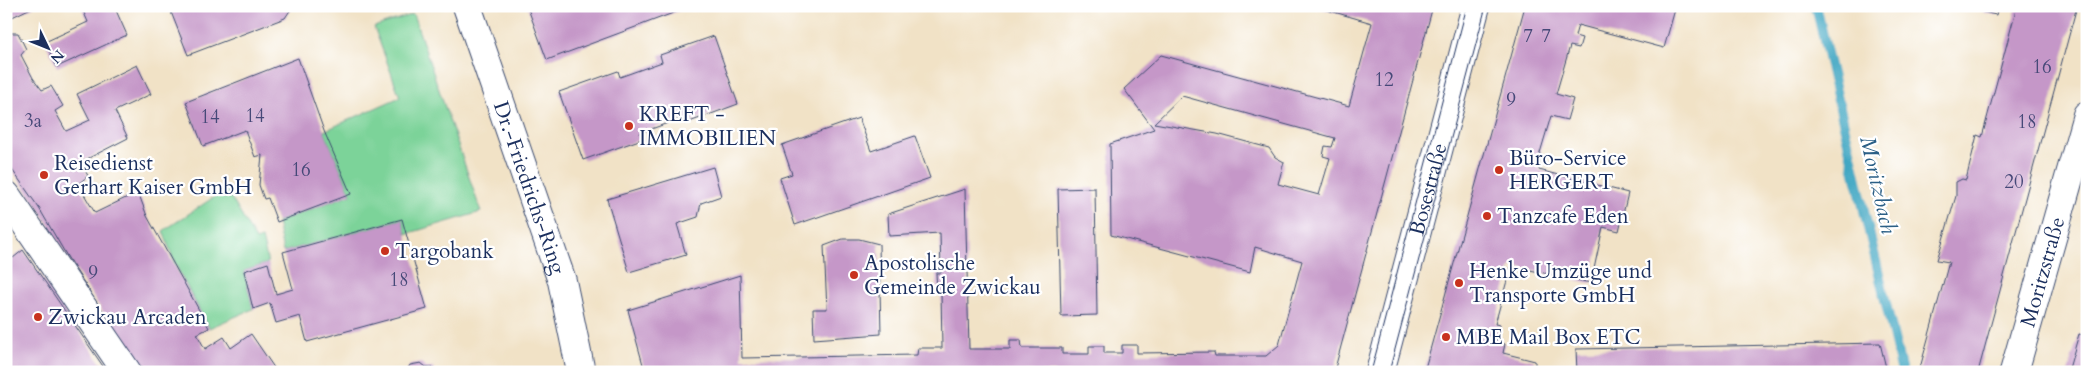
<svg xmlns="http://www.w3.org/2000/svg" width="2093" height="378" viewBox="0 0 2093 378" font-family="Cardo,serif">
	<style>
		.green { fill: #7bd399; stroke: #4b817c }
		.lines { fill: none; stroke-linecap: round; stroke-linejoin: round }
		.stream { stroke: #43a7c3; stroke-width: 10 }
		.building { fill: #c597c8; fill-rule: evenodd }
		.minor-casing { stroke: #3b4a6e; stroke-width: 30 }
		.major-casing { stroke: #3b4a6e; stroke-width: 30 }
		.minor { stroke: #fff; stroke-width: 28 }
		.major { stroke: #fff; stroke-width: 28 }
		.tram { stroke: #1b2f5e; stroke-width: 1 }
		.poi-dot { fill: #c8321e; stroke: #fff; stroke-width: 2 }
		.labels { text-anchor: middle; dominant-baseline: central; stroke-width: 4.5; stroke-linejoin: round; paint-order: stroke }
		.number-label { font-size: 19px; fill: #464978 }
		.poi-label { font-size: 21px; fill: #1b2f5e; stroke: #fff; text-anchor: start }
		.street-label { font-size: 21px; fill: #1b2f5e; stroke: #fff }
		.water-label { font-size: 22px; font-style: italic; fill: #2b5f86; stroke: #fff }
	</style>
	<rect width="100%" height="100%" fill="#fff"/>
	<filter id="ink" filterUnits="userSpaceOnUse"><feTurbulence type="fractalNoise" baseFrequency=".02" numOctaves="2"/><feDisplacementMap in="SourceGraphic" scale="10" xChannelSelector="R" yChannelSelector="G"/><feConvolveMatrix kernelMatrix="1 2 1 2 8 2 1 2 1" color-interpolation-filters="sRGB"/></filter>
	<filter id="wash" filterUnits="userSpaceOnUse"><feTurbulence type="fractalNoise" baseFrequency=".0096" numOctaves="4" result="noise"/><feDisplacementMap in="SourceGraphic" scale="20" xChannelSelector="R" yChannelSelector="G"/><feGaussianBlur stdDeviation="1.12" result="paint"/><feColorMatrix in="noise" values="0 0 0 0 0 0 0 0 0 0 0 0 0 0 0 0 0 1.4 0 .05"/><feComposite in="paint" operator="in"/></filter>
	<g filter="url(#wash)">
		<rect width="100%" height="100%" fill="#f1e2c6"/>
		<g class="green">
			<polygon points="413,14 481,212 406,234 402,219 283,252 277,222 351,194 324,131 400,97 374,27"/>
			<polygon points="226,189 256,240 262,238 268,263 244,271 253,309 209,328 175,264 163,231"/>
		</g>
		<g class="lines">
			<polyline class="stream" points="1816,6 1902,372"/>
		</g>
		<g id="blocks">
			<g class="building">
				<polygon points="6,6 35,6 6,20"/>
				<polygon points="81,6 114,6 127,35 57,67 45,42 88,22"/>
				<polygon points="187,6 293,6 285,18 188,55 171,12"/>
				<polygon points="527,6 622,6 622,9 626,6 692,6 547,60"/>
				<path d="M1321,6H1433L1334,372H645L628,310L740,275L742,358L917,355L918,348H942L941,291H937L936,273H941L940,233L889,236L888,214L965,189L969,349H1010V340H1021L1022,348H1062V354H1089V346H1104V353H1122V345H1137V353L1214,352L1215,356H1266L1279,345L1302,261L1255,247L1250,272L1111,235L1110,144L1154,129L1124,89L1161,55L1349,106L1372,23L1320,8ZM1182,96L1335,138L1332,147L1325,146L1323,156L1330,158L1319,195L1278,184L1284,162L1275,157L1269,148L1217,134L1154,123Z"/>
				<polygon points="1525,6 1676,6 1664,48 1578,25 1575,36 1582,38 1579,48 1570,46 1556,94 1573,99 1567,120 1551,116 1540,153 1539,170 1628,193 1619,231 1603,227 1591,283 1511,266 1495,324 1500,325 1496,342 1505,344 1503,353 1535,361 1535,372 1424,372"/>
				<polygon points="1985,6 1998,6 1996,15 1983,12"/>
				<polygon points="2017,6 2077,6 1978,372 1920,372 1920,368 1949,262 1937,260 1956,196 1956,182 1962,179 1966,180 1977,135 1982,137"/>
				<polygon points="6,28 9,33 18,33 26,49 21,55 33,78 42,90 51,86 63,106 55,111 66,131 90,120 77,94 137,65 151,94 115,111 128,138 81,162 88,176 78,184 95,213 138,192 147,216 209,328 197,334 205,349 224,337 231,348 251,334 277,372 142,372 68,258 39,208 8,164 12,161 6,152"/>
				<polygon points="714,36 738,104 684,124 682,118 640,133 642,139 583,160 559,92 618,71 620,77 662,62 660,55"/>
				<polygon points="298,58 324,131 351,194 277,222 268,198 264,199 259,185 262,155 255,157 245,130 203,146 186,102"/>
				<polygon points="859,118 871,151 915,136 930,178 795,225 780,178 792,174 782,145"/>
				<polygon points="713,167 721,196 701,203 698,217 677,224 686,255 629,272 607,199"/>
				<polygon points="1095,188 1097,315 1061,316 1058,189"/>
				<polygon points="402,219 427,309 307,342 300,316 276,323 270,303 253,309 244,271 268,263 276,294 293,289 283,252"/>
				<polygon points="843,239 859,239 879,244 881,334 814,339 813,309 827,309 824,246"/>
				<polygon points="6,249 13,258 23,250 107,372 6,372"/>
				<polygon points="2079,334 2087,336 2087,372 2068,372"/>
				<polygon points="1880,343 1887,372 1577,372 1576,349"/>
				<polygon points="421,363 426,367 433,367 434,372 406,372 410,365"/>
			</g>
		</g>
	</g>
	<g filter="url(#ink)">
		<use href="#blocks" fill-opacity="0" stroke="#3b4a6e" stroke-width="1"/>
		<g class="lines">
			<g class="minor-casing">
				<g id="minor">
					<polyline points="6,195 127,372"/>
					<path id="s1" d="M1380,372L1476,6"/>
					<path id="s2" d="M2014,372L2087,115"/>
				</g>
			</g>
			<g class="major-casing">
				<g id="major">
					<path id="s3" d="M467,6L562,281L581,372"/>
				</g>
			</g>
			<use href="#minor" class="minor"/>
			<use href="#major" class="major"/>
			<g class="tram">
				<polyline points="1371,372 1467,6"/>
				<polyline points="1389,372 1486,6"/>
			</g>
		</g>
	</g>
	<g class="poi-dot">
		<circle cx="629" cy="126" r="5"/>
		<circle cx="1499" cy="170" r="5"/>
		<circle cx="44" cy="175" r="5"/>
		<circle cx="1487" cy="216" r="5"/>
		<circle cx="385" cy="251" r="5"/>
		<circle cx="854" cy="275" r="5"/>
		<circle cx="1459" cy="283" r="5"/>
		<circle cx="38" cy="317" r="5"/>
		<circle cx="1446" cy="337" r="5"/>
	</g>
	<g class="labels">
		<g class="number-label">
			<text x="1528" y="36">7</text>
			<text x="1546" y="36">7</text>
			<text x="2042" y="67">16</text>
			<text x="1384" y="80">12</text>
			<text x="1511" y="100">9</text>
			<text x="255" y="116">14</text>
			<text x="210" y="117">14</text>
			<text x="33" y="121">3a</text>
			<text x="2027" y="122">18</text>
			<text x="301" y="170">16</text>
			<text x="2014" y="182">20</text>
			<text x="93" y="273">9</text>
			<text x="399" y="280">18</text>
		</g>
		<g class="poi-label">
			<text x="639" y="114">KREFT -<tspan x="639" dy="24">IMMOBILIEN</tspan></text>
			<text x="1509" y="158">Büro-Service<tspan x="1509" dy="24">HERGERT</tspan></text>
			<text x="54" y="163">Reisedienst<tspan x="54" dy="24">Gerhart Kaiser GmbH</tspan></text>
			<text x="1497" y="216">Tanzcafe Eden</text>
			<text x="395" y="251">Targobank</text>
			<text x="864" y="263">Apostolische<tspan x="864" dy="24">Gemeinde Zwickau</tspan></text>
			<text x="1469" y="271">Henke Umzüge und<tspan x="1469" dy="24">Transporte GmbH</tspan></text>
			<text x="48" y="317">Zwickau Arcaden</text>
			<text x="1456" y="337">MBE Mail Box ETC</text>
		</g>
		<g class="street-label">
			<text stroke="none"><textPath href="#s3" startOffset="192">Dr.-Friedrichs-Ring</textPath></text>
			<text stroke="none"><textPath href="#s1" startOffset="189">Bosestraße</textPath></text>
			<text stroke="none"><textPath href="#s2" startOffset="104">Moritzstraße</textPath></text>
		</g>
		<g class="water-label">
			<text transform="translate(1878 185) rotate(77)">Moritzbach</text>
		</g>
	</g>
	<rect width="2093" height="378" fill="none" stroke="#fff" stroke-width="25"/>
	<g transform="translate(48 48) rotate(133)" stroke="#ffffff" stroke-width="4" paint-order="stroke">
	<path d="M0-4L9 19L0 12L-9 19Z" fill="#1b2f5e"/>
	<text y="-8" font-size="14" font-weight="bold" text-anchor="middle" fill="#1b2f5e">N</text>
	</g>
</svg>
